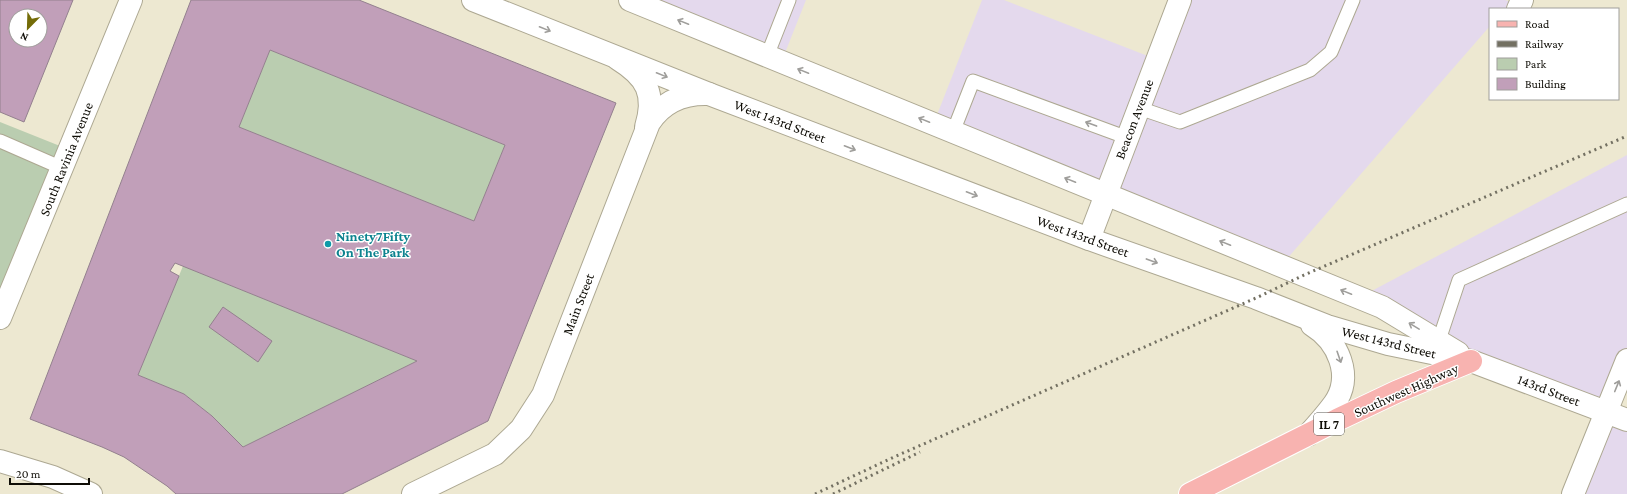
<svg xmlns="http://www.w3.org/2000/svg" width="1627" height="494" viewBox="0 0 1627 494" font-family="'Crimson Pro',serif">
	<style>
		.commercial { fill: #e4d9ed }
		.green { fill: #bacdb0 }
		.building { fill: #c19fb9; stroke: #93808e; fill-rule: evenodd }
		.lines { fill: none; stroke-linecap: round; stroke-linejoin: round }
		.service-casing { stroke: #ada892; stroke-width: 15 }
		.minor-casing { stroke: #ada892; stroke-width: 24 }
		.secondary-casing { stroke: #ada892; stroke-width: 24 }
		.primary-casing { stroke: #fff; stroke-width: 24 }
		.service { stroke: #fff; stroke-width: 13 }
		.minor { stroke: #fff; stroke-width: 22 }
		.secondary { stroke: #fff; stroke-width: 22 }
		.primary { stroke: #f8b3b0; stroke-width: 22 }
		.rail { stroke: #737062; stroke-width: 3; stroke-dasharray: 2 4; stroke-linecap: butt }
		.oneway { stroke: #9f9e9b }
		.culture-dot { fill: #0f9aa8; stroke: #fff; stroke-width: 1.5 }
		.labels { text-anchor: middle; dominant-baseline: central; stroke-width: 3; stroke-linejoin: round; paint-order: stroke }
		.shield { fill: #fff; stroke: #575651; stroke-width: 1 }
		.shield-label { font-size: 13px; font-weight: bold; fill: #0f0d06 }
		.street-label { font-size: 14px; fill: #0f0d06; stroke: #fff }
		.culture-label { font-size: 14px; font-weight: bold; fill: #0d838f; stroke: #fff; text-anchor: start }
	</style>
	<rect width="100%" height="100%" fill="#ede8d1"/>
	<g class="commercial">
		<polygon points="641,0 806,0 783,58"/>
		<polygon points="982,0 1004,0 1153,58 1104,189 935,120"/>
		<polygon points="1185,0 1505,0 1511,2 1505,9 1490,9 1490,26 1285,261 1112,191"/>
		<polygon points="1627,155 1627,347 1605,403 1474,355 1366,294"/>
		<polygon points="1609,416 1627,423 1627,494 1578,494"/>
	</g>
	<g class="green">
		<polygon points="270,50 505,145 474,221 239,127"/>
		<polygon points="0,122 60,146 0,292"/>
		<polygon points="183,266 417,361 243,447 212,416 184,394 138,375"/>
	</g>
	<g class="building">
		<path d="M0,0H73L24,122L0,112ZM16,16H40V40H16Z"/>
		<path d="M191,0H359L616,103L488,421L342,494H176L167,486L124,457L102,447L30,419ZM270,50L505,145L474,221L239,127ZM175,263L180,265L417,361L243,447L212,416L184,394L138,375L179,276L170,271Z"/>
		<polygon points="223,307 272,341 258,362 209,327"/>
	</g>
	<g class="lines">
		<g class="service-casing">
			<g id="service">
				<polyline points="767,56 789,0"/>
				<polyline points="1139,108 1180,122 1310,70 1331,52 1353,0"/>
				<polyline points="953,132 973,81 1128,138"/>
				<polyline points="0,141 62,168"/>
				<polyline points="1437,346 1459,280 1627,204"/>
			</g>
		</g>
		<g class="minor-casing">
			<g id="minor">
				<polyline points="1518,9 1522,0"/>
				<path d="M618,59C647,77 656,94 646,127"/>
				<polyline points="1089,239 1180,0"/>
				<polyline points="0,318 131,0"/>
				<polyline points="0,461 53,477 91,494"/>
				<path d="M413,494L495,454L521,429L543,395L649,123C663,101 684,93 709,94"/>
				<polyline points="1573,494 1627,360"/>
			</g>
		</g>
		<g class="secondary-casing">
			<g id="secondary">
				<polyline points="473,0 709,94 1089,239 1256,298 1327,326 1388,344 1471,361 1627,420"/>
				<polyline points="630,0 1382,307 1458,353"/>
				<path d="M1308,435C1317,425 1326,415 1334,404C1354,376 1338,341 1312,325"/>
			</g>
		</g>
		<g class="primary-casing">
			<polyline id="primary" points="1190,494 1337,420 1396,392 1471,361"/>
		</g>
		<use href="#service" class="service"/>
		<use href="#minor" class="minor"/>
		<use href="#secondary" class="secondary"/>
		<use href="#primary" class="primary"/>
		<g class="rail">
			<polyline points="815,494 894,457 1256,298 1304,275 1627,136"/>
			<polyline points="833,494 920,452"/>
		</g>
	</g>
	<defs><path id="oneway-shaft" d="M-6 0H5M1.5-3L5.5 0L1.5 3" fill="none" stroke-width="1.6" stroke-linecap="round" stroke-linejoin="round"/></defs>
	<g class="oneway">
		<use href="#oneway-shaft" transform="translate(683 22) rotate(-158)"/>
		<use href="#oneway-shaft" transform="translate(545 29) rotate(22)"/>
		<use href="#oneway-shaft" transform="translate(803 71) rotate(-158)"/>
		<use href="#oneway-shaft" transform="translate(662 75) rotate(22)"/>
		<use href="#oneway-shaft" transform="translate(924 120) rotate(-158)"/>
		<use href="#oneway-shaft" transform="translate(1091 124) rotate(-160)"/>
		<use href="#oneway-shaft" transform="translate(850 148) rotate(21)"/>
		<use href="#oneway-shaft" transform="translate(1070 180) rotate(-158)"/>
		<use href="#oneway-shaft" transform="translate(972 194) rotate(21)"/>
		<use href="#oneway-shaft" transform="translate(1225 243) rotate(-158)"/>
		<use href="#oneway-shaft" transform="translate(1152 261) rotate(20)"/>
		<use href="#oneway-shaft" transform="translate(1346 292) rotate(-158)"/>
		<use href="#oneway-shaft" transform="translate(1414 326) rotate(-149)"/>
		<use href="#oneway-shaft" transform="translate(1339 357) rotate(71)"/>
		<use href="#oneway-shaft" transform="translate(1617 386) rotate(-68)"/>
	</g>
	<circle class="culture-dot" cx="328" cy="244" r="4"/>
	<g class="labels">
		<rect class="shield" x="1314" y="413" width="30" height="22" rx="3"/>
		<g class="shield-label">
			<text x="1329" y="424">IL 7</text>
		</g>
		<g class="street-label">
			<text transform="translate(1134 119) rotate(-69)">Beacon Avenue</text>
			<text transform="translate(780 121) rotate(21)">West 143rd Street</text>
			<text transform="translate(66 159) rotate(-68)">South Ravinia Avenue</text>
			<text transform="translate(1083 236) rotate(20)">West 143rd Street</text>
			<text transform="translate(578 304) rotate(-69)">Main Street</text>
			<text transform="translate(1389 342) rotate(14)">West 143rd Street</text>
			<text transform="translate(1406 390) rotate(-24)">Southwest Highway</text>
			<text transform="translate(1549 390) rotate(21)">143rd Street</text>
		</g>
		<g class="culture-label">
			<text x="336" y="236">Ninety7Fifty<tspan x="336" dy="16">On The Park</tspan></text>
		</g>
	</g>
	<rect x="1489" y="8" width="130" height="92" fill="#ffffff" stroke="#9f9e9b"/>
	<rect x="1497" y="21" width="20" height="6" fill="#f8b3b0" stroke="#9f9e9b"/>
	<text x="1525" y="28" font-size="12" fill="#0f0d06">Road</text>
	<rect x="1497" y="41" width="20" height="6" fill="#737062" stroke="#9f9e9b"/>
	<text x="1525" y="48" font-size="12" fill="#0f0d06">Railway</text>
	<rect x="1497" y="58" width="20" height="12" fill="#bacdb0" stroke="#9f9e9b"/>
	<text x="1525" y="68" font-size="12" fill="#0f0d06">Park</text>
	<rect x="1497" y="78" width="20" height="12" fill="#c19fb9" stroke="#9f9e9b"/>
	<text x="1525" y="88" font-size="12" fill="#0f0d06">Building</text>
	<g transform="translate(28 28) rotate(203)"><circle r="19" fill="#ffffff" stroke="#9f9e9b"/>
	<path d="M0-3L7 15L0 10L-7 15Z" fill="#746c08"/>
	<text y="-6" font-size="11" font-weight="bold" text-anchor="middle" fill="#0f0d06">N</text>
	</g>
	<path d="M10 478v6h79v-6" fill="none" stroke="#0f0d06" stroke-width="2"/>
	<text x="16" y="478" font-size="12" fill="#0f0d06" stroke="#ffffff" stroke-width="3" paint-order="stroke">20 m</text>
</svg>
